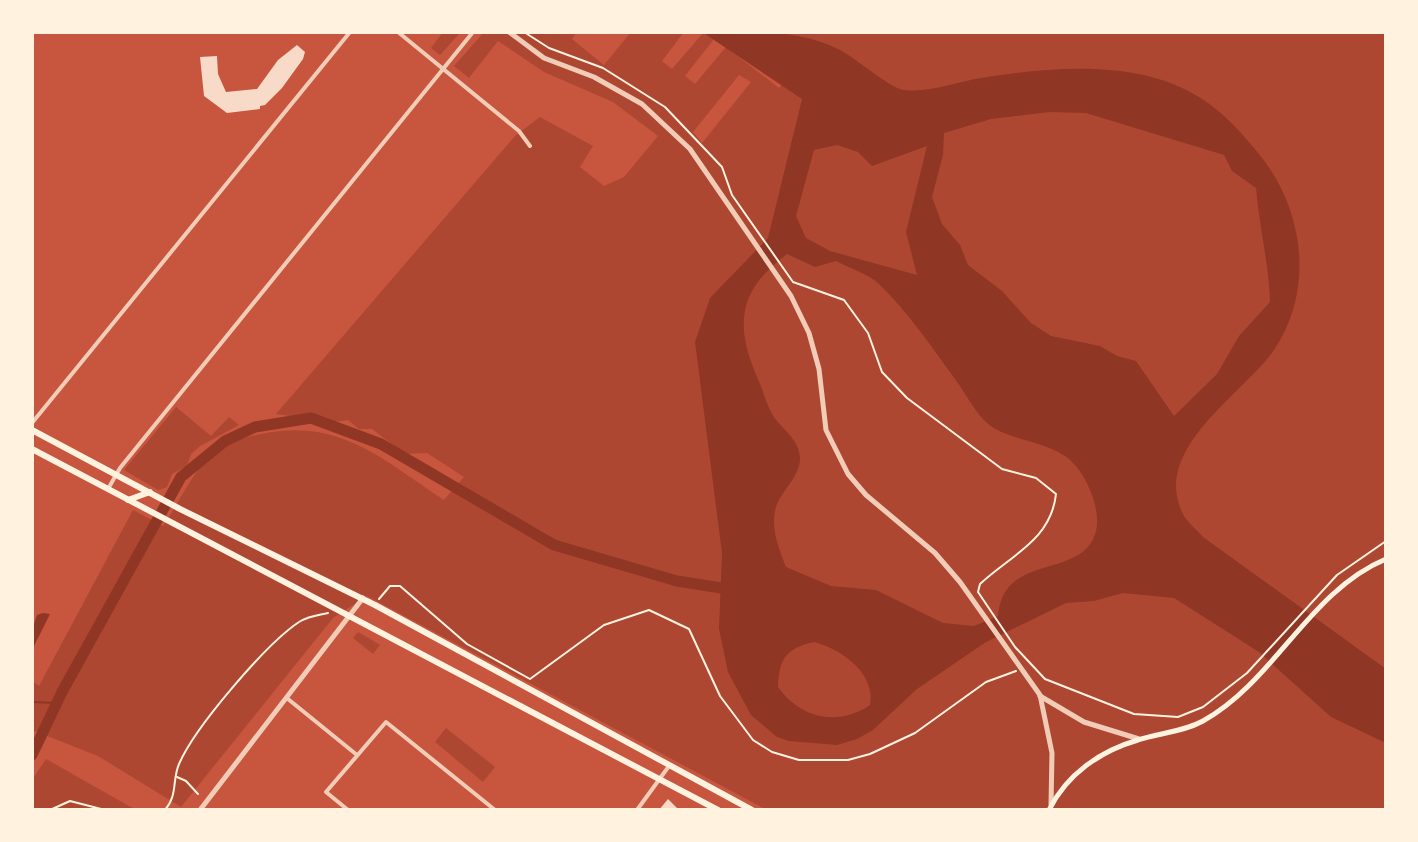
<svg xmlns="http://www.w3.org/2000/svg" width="1418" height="842" viewBox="0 0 1418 842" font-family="Inter,sans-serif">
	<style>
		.green { fill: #ae4732; fill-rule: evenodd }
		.water { fill: #8f3625; fill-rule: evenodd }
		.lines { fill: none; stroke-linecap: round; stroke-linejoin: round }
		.stream { stroke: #8f3625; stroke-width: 2 }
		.river { stroke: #8f3625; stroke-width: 11 }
		.building { fill: #f7dbc8 }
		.path { stroke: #fff3e0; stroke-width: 2 }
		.minor { stroke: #f1ccb7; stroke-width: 4 }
		.tertiary { stroke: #f1ccb7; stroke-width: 5 }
		.secondary { stroke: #fff3e0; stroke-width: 5 }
		.primary { stroke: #fff3e0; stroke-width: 6 }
	</style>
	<rect width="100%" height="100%" fill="#c8553d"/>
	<g class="green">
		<polygon points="443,32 461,32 440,55 431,48"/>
		<path d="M484,32H577L572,39L604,65L631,32H684L662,61L672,69L703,33L714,39L685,76L695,84L726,47L779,88L784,82L721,32H1386V810H767L367,596L333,618L181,807L98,756L32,730V681L39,686L133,510L163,526C179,503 191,474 211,455C225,443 244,437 261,434C340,417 383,460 444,500L464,477L427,453L405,454L372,429H359L348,420L334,422L276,414L515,136L540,117L593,146L580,167L604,186L624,177L658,136L613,102L544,72L498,41L469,78L454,66ZM739,75L751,82L702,143L693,132Z"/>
		<polygon points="176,407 211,436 229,417 239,425 200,446 191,454 187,466 172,474 167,487 158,490 124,470"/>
		<polygon points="358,632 380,645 373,654 353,638"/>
		<polygon points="446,728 495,767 483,782 435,742"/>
		<polygon points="46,759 136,810 32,810 32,780"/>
	</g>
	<g class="water">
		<path d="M702,32C749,32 794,28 838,49C855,57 889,88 904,90C929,93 956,82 981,78C1036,69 1101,63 1155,78C1202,91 1229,117 1259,154C1304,209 1315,289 1274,350C1245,393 1150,449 1183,514C1187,522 1197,530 1203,537L1386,669V743L1331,717L1259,652L1174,598L1123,593L1094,601L1066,603L986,642L917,689L873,730L857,739L837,745L789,741L777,737L751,715L728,672L719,629L722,553L695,342L710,298L768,238L802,99ZM1050,112L1086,113L1224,155L1232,171L1256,188C1259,227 1269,263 1270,302L1239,336L1217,374L1174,416L1136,361L1117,356L1100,346L1051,336L1031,323L1002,291L968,265L960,245L942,224L932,197L943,155L944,133L991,119ZM837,145L858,152L872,166L927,146L906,232L917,275L830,251L806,238L796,216L814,150ZM787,254L815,267L836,261C849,268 869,274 879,284C908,312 931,346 955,379C965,392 974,411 987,423C1008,442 1053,440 1074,464C1088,479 1101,510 1096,531C1083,581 1003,551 998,616L974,626L943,623L876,590L831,586L786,567C779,549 770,528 776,507C781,491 800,477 800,458C799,439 783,430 774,417C766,405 763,389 757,377C734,323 739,290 787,254ZM814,642C841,649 876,673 870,705C837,727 800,718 778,687C779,659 786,648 814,642Z"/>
		<polygon points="43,613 50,614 32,650 32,630 37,615"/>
	</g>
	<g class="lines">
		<polyline class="stream" points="32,702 57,703"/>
		<polyline class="river" points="32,755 62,692 181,477 225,441 255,427 311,418 381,444 554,545 677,581 734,590"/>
	</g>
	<g class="building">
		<polygon points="297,45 305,52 303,59 282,88 265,105 260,106 260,109 227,113 204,96 200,57 217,56 218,74 226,92 257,89 278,60"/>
		<polygon points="668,799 679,810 659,810"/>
	</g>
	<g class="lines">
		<g class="path">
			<path d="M524,32L549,48L603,68L665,107L722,167L732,195L793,282L844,300L868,333L882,372L907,398L1002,469L1036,478L1056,494C1051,540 1011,555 980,584L978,592L1015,647L1045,679L1134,714L1178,717L1203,707L1247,673L1337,575L1386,541"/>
			<polyline points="379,599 390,586 400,586 467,644 530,679 604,625 649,610 689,629 720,696 753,740 772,752 799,760 848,760 870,754 915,733 986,682 1016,671"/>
			<polyline points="177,777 186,781 198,794"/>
			<polyline points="50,810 70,801 105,810"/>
			<path d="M165,810C178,795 172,780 179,764C195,727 266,644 299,622C308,616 318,615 328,613"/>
		</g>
		<g class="minor">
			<polyline points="398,32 519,131 530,146"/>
			<polyline points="32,423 350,32"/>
			<polyline points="108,489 120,468 473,32"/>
			<polyline points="288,699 357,755"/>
			<polyline points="348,810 326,792 386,722 495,810"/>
			<polyline points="637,810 669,766"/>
		</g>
		<g class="tertiary">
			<polyline points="509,32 544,58 594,77 642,104 690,149 791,296 809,333 819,369 826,430 848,474 866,495 935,553 960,582 1040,695 1052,753 1051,805"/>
			<polyline points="1040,696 1084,722 1139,739"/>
			<polyline points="200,810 363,598"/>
		</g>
		<path class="secondary" d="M1049,810C1067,774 1100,751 1138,740C1159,733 1183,732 1203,721C1275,681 1309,591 1386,559"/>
		<g class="primary">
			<polyline points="32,430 180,509 375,605 752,810"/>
			<polyline points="32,449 718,810"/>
			<polyline points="128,500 150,492"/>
		</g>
	</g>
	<rect width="1418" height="842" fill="none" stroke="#fff3e0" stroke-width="68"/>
</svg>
